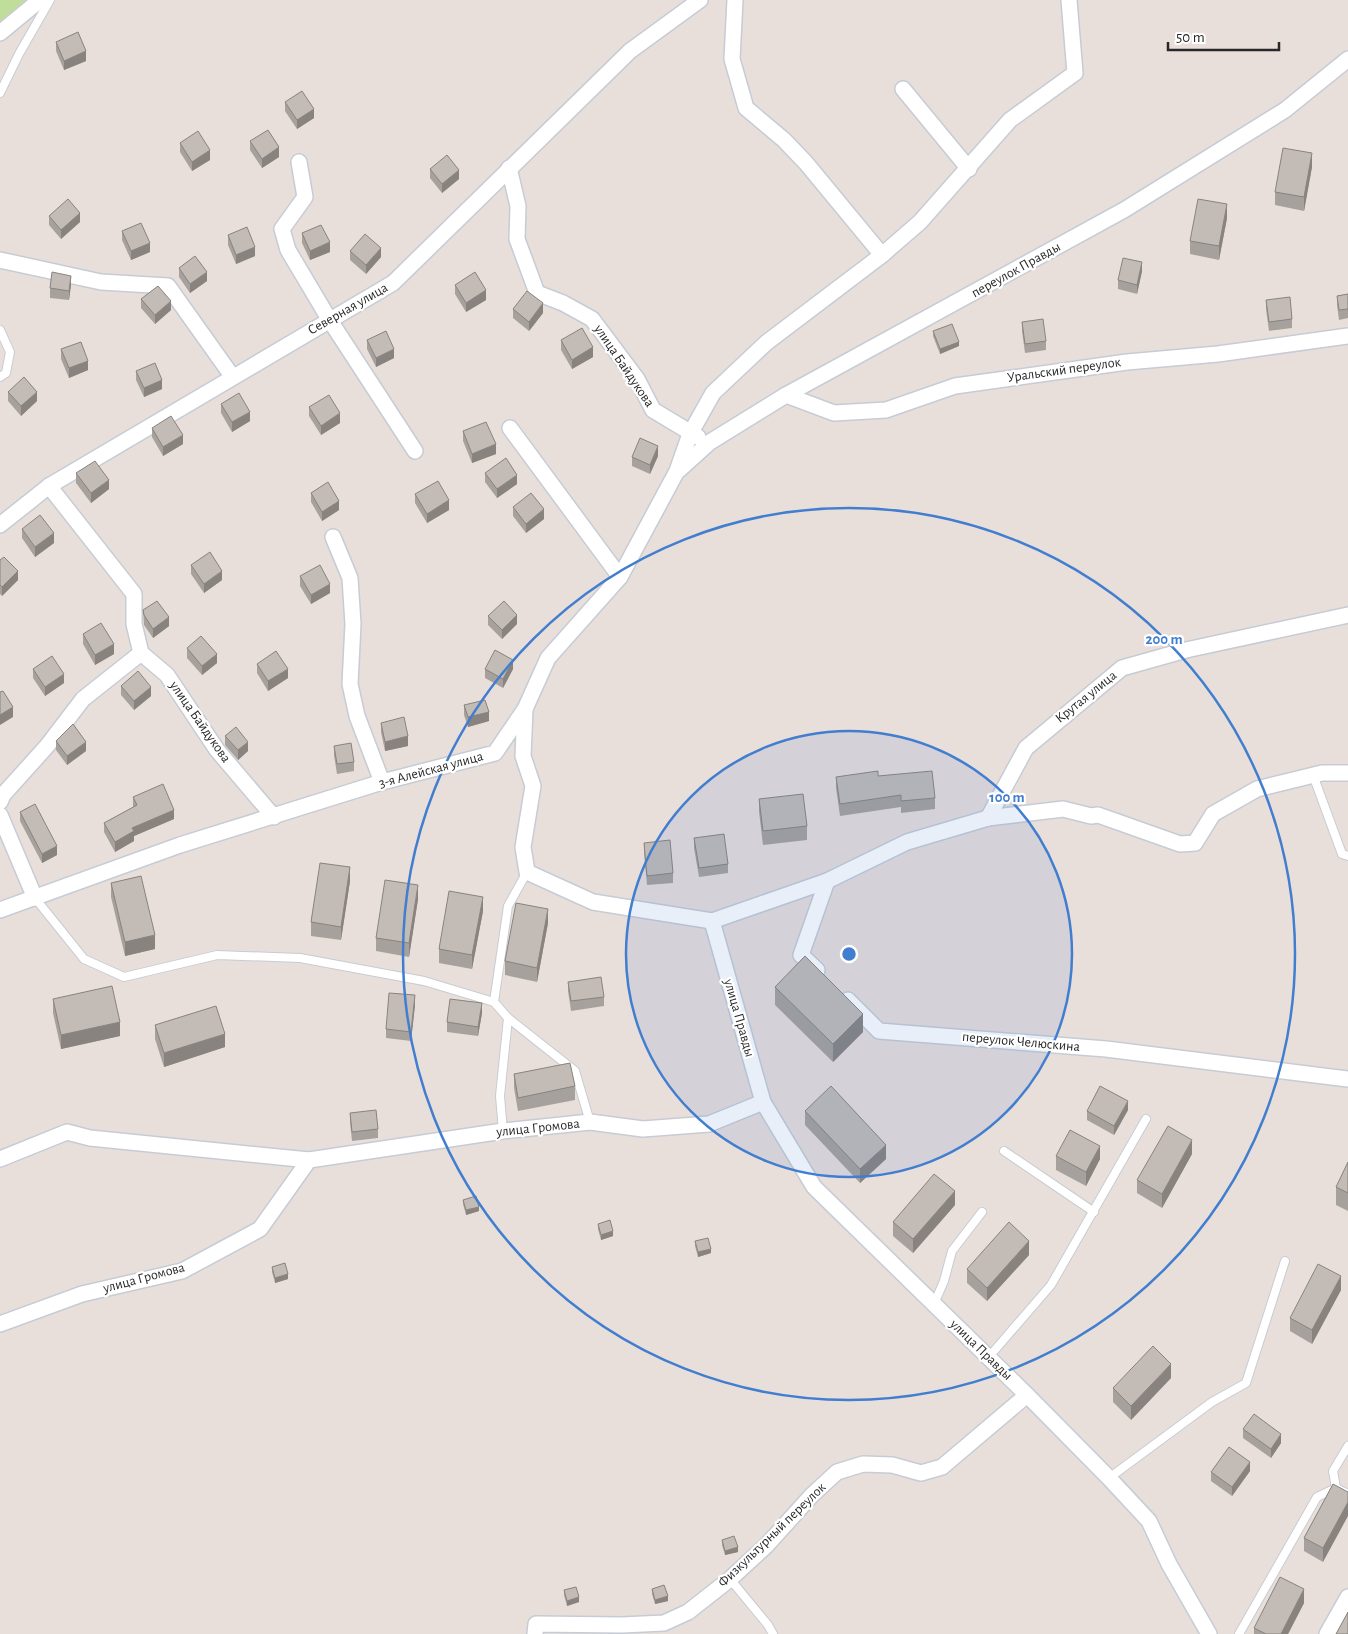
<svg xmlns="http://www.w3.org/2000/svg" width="1348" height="1634" viewBox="0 0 1348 1634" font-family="'Alegreya Sans',sans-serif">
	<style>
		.green { fill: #c1dd9a }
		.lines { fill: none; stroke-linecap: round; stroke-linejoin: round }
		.lane-casing { stroke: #c6ccd5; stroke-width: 10 }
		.street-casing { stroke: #c6ccd5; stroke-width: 18 }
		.lane { stroke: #fff; stroke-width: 8 }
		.street { stroke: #fff; stroke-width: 15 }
		.wall { fill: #a7a19d }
		.shaded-wall { fill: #88837f }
		.building { fill: #c2bbb6; stroke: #88837f }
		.ring { fill: none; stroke: #417ecf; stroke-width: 2.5 }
		.labels { text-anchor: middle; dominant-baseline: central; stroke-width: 4.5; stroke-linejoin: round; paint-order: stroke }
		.street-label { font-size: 14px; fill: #282828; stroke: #fff }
		.centre { fill: #417ecf; stroke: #fff; stroke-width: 2.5 }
		.ring-label { font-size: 15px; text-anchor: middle; font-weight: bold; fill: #417ecf; stroke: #fff; stroke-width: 4.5; stroke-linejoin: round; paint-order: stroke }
	</style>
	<rect width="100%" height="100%" fill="#e9dfda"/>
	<polygon class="green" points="0,0 37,0 0,27"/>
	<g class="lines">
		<g class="lane-casing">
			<g id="lane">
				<polyline points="0,93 19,54 50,0"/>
				<polyline points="0,330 10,352 6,373 0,377"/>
				<polyline points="1313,775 1342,854 1348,856"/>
				<polyline points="35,898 84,959 124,977 217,955 300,958 424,981 494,1002 508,1018 500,1096 503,1131"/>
				<polyline points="494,1002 508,906 527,872"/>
				<polyline points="508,1018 575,1071 590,1122"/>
				<polyline points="1004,1151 1094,1212"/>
				<polyline points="934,1304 944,1281 952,1251 982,1212"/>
				<polyline points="988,1358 1051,1285 1146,1119"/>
				<polyline points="1109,1478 1212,1402 1246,1383 1285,1261"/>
				<polyline points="1336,1488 1333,1471 1348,1446"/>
				<polyline points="730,1579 768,1625 773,1634"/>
				<polyline points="1239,1634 1317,1497 1336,1488 1348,1494"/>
			</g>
		</g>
		<g class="street-casing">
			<g id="street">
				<polyline points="735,0 732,59 746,108 784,140 806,163 882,255"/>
				<polyline points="0,33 40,0"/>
				<polyline points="903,89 969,169"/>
				<polyline points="299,162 305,197 282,229 288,250 329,319 415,451"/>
				<polyline points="509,168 518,206 517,239 537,293 563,303 592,319 637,379 653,410 698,437"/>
				<polyline points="0,260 101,282 168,286 232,376"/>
				<polyline points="786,395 834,413 886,410 955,386 1127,362 1218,354 1348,336"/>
				<polyline points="510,428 620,577"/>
				<polyline points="679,470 710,442 786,395 1124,210 1285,110 1348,59"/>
				<polyline points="49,486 134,594 134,624 141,653 167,675 217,750 274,817"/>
				<polyline points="0,525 49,486 393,283 630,51 700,0"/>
				<polyline points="333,537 350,578 353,624 350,684 357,716 382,782"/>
				<polyline points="525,709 548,658 620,577 677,471 690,434 713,393 766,343 882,255 920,222 1010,120 1075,73 1069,0"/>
				<polyline points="0,802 3,795 47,746 83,699 141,653"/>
				<polyline points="0,815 35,898"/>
				<polyline points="988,818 1026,748 1122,668 1186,650 1348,615"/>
				<polyline points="0,910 180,845 382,782 495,753 525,709 523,756 533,786 523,847 527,872 593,902 712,921 827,881 907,842 988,818 1063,809 1091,816 1098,815 1180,844 1195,843 1213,814 1257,789 1322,773 1348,773"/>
				<polyline points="712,921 763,1102 814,1187 1027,1395 1109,1478 1149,1521 1169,1564 1209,1634"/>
				<polyline points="817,970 801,955 827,881"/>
				<polyline points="848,1000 879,1031 1106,1049 1348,1079"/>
				<polyline points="0,1159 67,1132 90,1138 309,1160"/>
				<polyline points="0,1324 82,1294 182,1271 260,1229 309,1160 503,1131 590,1122 643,1129 709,1124 763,1102"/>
				<polyline points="535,1634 536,1624 622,1625 664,1623 688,1612 730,1579 766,1546 812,1495 837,1472 863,1464 892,1465 921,1473 942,1467 1027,1395"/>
				<polyline points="1327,1634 1348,1597"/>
			</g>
		</g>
		<use href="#lane" class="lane"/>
		<use href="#street" class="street"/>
	</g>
	<g class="wall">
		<polygon points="56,42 86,61 64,70 56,51"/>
		<polygon points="285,102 314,118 297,129 285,111"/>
		<polygon points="250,141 279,157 262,168 250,150"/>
		<polygon points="180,143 210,160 192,171 180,152"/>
		<polygon points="1312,167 1304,211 1275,205 1275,192"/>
		<polygon points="430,169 459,179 442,193 430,178"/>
		<polygon points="49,216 80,222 61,239 49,225"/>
		<polygon points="1227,218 1219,260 1190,254 1190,241"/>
		<polygon points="122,231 150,252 131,260 122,240"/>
		<polygon points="302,233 330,252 310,260 302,243"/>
		<polygon points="228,235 255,256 236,264 228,245"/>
		<polygon points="350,251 381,257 366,274 350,260"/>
		<polygon points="179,268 207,281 190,293 179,277"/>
		<polygon points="1142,271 1137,294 1118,289 1118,280"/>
		<polygon points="71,285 69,300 50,298 50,288"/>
		<polygon points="455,285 486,300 466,312 455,294"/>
		<polygon points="1348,294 1348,318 1339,320 1337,305 1337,296"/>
		<polygon points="141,299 171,310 155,324 141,308"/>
		<polygon points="1266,300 1292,319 1292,328 1269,331 1266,309"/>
		<polygon points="513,309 543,313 529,331 513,318"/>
		<polygon points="1022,322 1046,341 1046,350 1025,353 1022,331"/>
		<polygon points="933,331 959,346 940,354 933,336"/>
		<polygon points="367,340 394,358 376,367 367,349"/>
		<polygon points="561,340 593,357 572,369 561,350"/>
		<polygon points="61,349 88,370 69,378 61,359"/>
		<polygon points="136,371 162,389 144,397 136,380"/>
		<polygon points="8,392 37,401 21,416 8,401"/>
		<polygon points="221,404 250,421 232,432 221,413"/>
		<polygon points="309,407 340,423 321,435 309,416"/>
		<polygon points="152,428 183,444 163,456 152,437"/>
		<polygon points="463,431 496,454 472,463 463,441"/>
		<polygon points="658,456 650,474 632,466 632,457"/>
		<polygon points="76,473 109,489 91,503 76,483"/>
		<polygon points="485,473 517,484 497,498 485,482"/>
		<polygon points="311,493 339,510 322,521 311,502"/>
		<polygon points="415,494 449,510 427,523 415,503"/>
		<polygon points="513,507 544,519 526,533 513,516"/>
		<polygon points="22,529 54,543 35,557 22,538"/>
		<polygon points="0,560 18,580 2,596 0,594"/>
		<polygon points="191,565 222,580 204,593 191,574"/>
		<polygon points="300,576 330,593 311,604 300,586"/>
		<polygon points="143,610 169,626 153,638 144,625"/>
		<polygon points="488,616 517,624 502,639 488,625"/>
		<polygon points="83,634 114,654 95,665 83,644"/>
		<polygon points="187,648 217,663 202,675 187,658"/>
		<polygon points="257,664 288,678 268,691 257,673"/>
		<polygon points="33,669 64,683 45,696 33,678"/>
		<polygon points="485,669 513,669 503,688 485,678"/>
		<polygon points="121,686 151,696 134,710 121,695"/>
		<polygon points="464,705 489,721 468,727 464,715"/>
		<polygon points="381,723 408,746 385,751 381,732"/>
		<polygon points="225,736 248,751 238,760 225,745"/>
		<polygon points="56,741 86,751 67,765 56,750"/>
		<polygon points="334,746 354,762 354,771 337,774 334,755"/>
		<polygon points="878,776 935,798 935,809 901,813 901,807 840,816 836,788 836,777"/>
		<polygon points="133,797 174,819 134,836 134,841 115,852 104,832 104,823 133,807"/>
		<polygon points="759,799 807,826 807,840 763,845 759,812"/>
		<polygon points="20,812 57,855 42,863 20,821"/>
		<polygon points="694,838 728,864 728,873 699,877 694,848"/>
		<polygon points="644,843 673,873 673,883 647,885 644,853"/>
		<polygon points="350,881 341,940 311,936 311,922"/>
		<polygon points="111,883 155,949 125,956 111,897"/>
		<polygon points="418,899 409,957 376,951 376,938"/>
		<polygon points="483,911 472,969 439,963 439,949"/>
		<polygon points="548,923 537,982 505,975 505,961"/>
		<polygon points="568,982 604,997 604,1006 571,1011 568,991"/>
		<polygon points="775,987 863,1032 833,1062 775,1005"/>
		<polygon points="53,999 120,1036 61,1049 53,1013"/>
		<polygon points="415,1005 411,1041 386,1038 386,1029"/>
		<polygon points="482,1013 478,1036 447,1032 447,1022"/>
		<polygon points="155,1025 225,1047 164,1067 155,1039"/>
		<polygon points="514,1074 575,1086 575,1100 518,1111 514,1088"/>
		<polygon points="1128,1110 1114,1135 1087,1120 1087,1111"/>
		<polygon points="805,1111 886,1159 860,1183 805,1125"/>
		<polygon points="350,1113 378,1129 378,1138 352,1141 350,1122"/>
		<polygon points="1192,1154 1162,1208 1137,1193 1137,1180"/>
		<polygon points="1056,1156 1100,1159 1086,1186 1056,1170"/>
		<polygon points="1348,1162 1348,1211 1336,1205 1336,1187"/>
		<polygon points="463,1200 479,1211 466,1215 463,1204"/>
		<polygon points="955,1205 913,1253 893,1236 893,1222"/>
		<polygon points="598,1224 613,1236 601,1240 598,1229"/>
		<polygon points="695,1241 711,1253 698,1257 695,1246"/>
		<polygon points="1029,1255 987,1301 967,1283 967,1269"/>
		<polygon points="272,1267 288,1279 275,1283 272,1272"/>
		<polygon points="1341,1290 1312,1344 1290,1331 1290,1318"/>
		<polygon points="1171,1378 1131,1420 1113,1402 1113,1388"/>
		<polygon points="1243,1429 1281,1443 1271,1458 1243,1438"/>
		<polygon points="1250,1471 1232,1496 1211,1481 1211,1472"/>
		<polygon points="1333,1484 1323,1562 1304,1551 1304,1538"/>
		<polygon points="722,1540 738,1552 725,1555 722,1545"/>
		<polygon points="652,1589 668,1601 655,1604 652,1594"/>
		<polygon points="564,1590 579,1602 567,1606 564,1595"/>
		<polygon points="1304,1603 1288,1634 1254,1634 1254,1628"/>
	</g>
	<g class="shaded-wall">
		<polygon points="86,51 86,61 64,70 64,61"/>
		<polygon points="314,109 314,118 297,129 297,120"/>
		<polygon points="279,147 279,157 262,168 262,159"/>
		<polygon points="210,150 210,160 192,171 192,162"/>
		<polygon points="1312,153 1312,167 1304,211 1304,197"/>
		<polygon points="459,170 459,179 442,193 442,184"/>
		<polygon points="1227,204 1227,218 1219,260 1219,246"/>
		<polygon points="80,213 80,222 61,239 61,230"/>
		<polygon points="330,242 330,252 310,260 310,251"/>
		<polygon points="150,243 150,252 131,260 131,251"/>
		<polygon points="255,247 255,256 236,264 236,255"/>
		<polygon points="381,248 381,257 366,274 366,265"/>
		<polygon points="1142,262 1142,271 1137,294 1137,285"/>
		<polygon points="207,272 207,281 190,293 190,284"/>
		<polygon points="71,276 71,285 69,300 69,291"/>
		<polygon points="486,290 486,300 466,312 466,303"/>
		<polygon points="171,301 171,310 155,324 155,315"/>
		<polygon points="543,303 543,313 529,331 529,322"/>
		<polygon points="959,342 959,346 940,354 940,349"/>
		<polygon points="593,347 593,357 572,369 572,360"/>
		<polygon points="394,349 394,358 376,367 376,358"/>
		<polygon points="88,361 88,370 69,378 69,368"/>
		<polygon points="162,380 162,389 144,397 144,388"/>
		<polygon points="37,392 37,401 21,416 21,406"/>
		<polygon points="250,412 250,421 232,432 232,422"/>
		<polygon points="340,413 340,423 321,435 321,426"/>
		<polygon points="183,435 183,444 163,456 163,447"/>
		<polygon points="496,444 496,454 472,463 472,454"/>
		<polygon points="658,446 658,456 650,474 650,465"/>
		<polygon points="517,475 517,484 497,498 497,489"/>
		<polygon points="109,480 109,489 91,503 91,493"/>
		<polygon points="449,500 449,510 427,523 427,514"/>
		<polygon points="339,501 339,510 322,521 322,512"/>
		<polygon points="544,509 544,519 526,533 526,524"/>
		<polygon points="54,533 54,543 35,557 35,547"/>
		<polygon points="18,571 18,580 2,596 2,587"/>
		<polygon points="222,571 222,580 204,593 204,584"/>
		<polygon points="330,584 330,593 311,604 311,595"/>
		<polygon points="517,615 517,624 502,639 502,630"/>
		<polygon points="169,617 169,626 153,638 153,629"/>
		<polygon points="114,644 114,654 95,665 95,655"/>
		<polygon points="217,654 217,663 202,675 202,666"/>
		<polygon points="513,660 513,669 503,688 503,679"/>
		<polygon points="288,669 288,678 268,691 268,681"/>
		<polygon points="64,674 64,683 45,696 45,687"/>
		<polygon points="151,687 151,696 134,710 134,701"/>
		<polygon points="13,707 13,717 0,725 0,715"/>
		<polygon points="489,712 489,721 468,727 468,717"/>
		<polygon points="408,736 408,746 385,751 385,742"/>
		<polygon points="86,742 86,751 67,765 67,756"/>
		<polygon points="248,742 248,751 238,760 238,750"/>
		<polygon points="174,810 174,819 134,836 134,841 115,852 115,842 132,828"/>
		<polygon points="57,846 57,855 42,863 42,854"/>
		<polygon points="350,867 350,881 341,940 341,927"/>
		<polygon points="418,885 418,899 409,957 409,943"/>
		<polygon points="483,897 483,911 472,969 472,955"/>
		<polygon points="548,909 548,923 537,982 537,968"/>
		<polygon points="155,935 155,949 125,956 125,942"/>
		<polygon points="415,995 415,1005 411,1041 411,1032"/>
		<polygon points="482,1003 482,1013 478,1036 478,1027"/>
		<polygon points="863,1014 863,1032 833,1062 833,1044"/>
		<polygon points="120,1022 120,1036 61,1049 61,1035"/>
		<polygon points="225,1034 225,1047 164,1067 164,1053"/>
		<polygon points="1128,1101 1128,1110 1114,1135 1114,1126"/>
		<polygon points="1192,1140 1192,1154 1162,1208 1162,1194"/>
		<polygon points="886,1145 886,1159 860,1183 860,1169"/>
		<polygon points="1100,1146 1100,1159 1086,1186 1086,1172"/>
		<polygon points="955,1191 955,1205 913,1253 913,1239"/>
		<polygon points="479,1207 479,1211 466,1215 466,1210"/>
		<polygon points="613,1231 613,1236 601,1240 601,1235"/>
		<polygon points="1029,1241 1029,1255 987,1301 987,1288"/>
		<polygon points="711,1249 711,1253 698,1257 698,1252"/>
		<polygon points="288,1274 288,1279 275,1283 275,1278"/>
		<polygon points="1341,1276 1341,1290 1312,1344 1312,1330"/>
		<polygon points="1171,1364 1171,1378 1131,1420 1131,1406"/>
		<polygon points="1281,1434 1281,1443 1271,1458 1271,1449"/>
		<polygon points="1250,1462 1250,1471 1232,1496 1232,1487"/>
		<polygon points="1348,1502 1348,1516 1323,1562 1323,1548"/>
		<polygon points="738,1547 738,1552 725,1555 725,1551"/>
		<polygon points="1304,1589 1304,1603 1288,1634 1281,1634"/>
		<polygon points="668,1596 668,1601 655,1604 655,1600"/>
		<polygon points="579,1597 579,1602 567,1606 567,1601"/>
	</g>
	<g class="building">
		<polygon points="78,32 86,51 64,61 56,42"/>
		<polygon points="302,91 314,109 297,120 285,102"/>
		<polygon points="268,130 279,147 262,159 250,141"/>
		<polygon points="198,131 210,150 192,162 180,143"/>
		<polygon points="1283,148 1312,153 1304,197 1275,192"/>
		<polygon points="447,155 459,170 442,184 430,169"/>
		<polygon points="68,199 80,213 61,230 49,216"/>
		<polygon points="1198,199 1227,204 1219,246 1190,241"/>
		<polygon points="141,223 150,243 131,251 122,231"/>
		<polygon points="321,225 330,242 310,251 302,233"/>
		<polygon points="247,227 255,247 236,255 228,235"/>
		<polygon points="365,234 381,248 366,265 350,251"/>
		<polygon points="195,256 207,272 190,284 179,268"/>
		<polygon points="1123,258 1142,262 1137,285 1118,280"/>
		<polygon points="52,272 71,276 69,291 50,288"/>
		<polygon points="475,272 486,290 466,303 455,285"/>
		<polygon points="158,286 171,301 155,315 141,299"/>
		<polygon points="527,291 543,303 529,322 513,309"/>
		<polygon points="1348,294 1348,309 1339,310 1337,296"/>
		<polygon points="1290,297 1292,319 1269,322 1266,300"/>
		<polygon points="1043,319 1046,341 1025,344 1022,322"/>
		<polygon points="952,324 959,342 940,349 933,331"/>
		<polygon points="582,328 593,347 572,360 561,340"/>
		<polygon points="386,331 394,349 376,358 367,340"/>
		<polygon points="81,342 88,361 69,368 61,349"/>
		<polygon points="155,363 162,380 144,388 136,371"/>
		<polygon points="24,377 37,392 21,406 8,392"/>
		<polygon points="239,393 250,412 232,422 221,404"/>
		<polygon points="329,395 340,413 321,426 309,407"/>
		<polygon points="171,416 183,435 163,447 152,428"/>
		<polygon points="486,422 496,444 472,454 463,431"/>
		<polygon points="640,438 658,446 650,465 632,457"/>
		<polygon points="506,458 517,475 497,489 485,473"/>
		<polygon points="95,461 109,480 91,493 76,473"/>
		<polygon points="438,481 449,500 427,514 415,494"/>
		<polygon points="328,482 339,501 322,512 311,493"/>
		<polygon points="531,493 544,509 526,524 513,507"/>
		<polygon points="40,515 54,533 35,547 22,529"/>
		<polygon points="210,552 222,571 204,584 191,565"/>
		<polygon points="4,557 18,571 2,587 0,585 0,560"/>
		<polygon points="320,565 330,584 311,595 300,576"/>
		<polygon points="157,601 169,617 153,629 144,615 143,610"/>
		<polygon points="504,601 517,615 502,630 488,616"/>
		<polygon points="101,623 114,644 95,655 83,634"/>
		<polygon points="201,636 217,654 202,666 187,648"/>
		<polygon points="495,650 513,660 503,679 485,669"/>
		<polygon points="276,651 288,669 268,681 257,664"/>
		<polygon points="52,656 64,674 45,687 33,669"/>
		<polygon points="138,671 151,687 134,701 121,686"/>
		<polygon points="3,691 13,707 0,715 0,692"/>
		<polygon points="485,700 489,712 468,717 464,705"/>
		<polygon points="404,717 408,736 385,742 381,723"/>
		<polygon points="73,724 86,742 67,756 56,741"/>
		<polygon points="236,727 248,742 238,750 225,736"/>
		<polygon points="351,743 354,762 337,764 334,746"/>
		<polygon points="878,771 878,776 932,771 935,798 901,801 901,795 840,804 836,777"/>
		<polygon points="163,784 174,810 132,828 134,831 115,842 104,823 137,805 133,797"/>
		<polygon points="803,794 807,826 763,831 759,799"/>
		<polygon points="35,804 57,846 42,854 20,812"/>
		<polygon points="724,834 728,864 699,868 694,838"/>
		<polygon points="670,840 673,873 647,876 644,843"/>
		<polygon points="320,863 350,867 341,927 311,922"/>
		<polygon points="141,876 155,935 125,942 111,883"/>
		<polygon points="385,880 418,885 409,943 376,938"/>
		<polygon points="449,891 483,897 472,955 439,949"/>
		<polygon points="516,903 548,909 537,968 505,961"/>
		<polygon points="805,956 863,1014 833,1044 775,987"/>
		<polygon points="601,977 604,997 571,1001 568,982"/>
		<polygon points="112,986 120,1022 61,1035 53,999"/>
		<polygon points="389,993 415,995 411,1032 386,1029"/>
		<polygon points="450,999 482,1003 478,1027 447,1022"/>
		<polygon points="216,1006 225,1034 164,1053 155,1025"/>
		<polygon points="570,1063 575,1086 518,1098 514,1074"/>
		<polygon points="831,1086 886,1145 860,1169 805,1111"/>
		<polygon points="1100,1086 1128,1101 1114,1126 1087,1111"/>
		<polygon points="376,1110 378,1129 352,1132 350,1113"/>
		<polygon points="1168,1126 1192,1140 1162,1194 1137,1180"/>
		<polygon points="1070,1130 1100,1146 1086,1172 1056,1156"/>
		<polygon points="1348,1162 1348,1193 1336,1187"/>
		<polygon points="934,1174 955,1191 913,1239 893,1222"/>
		<polygon points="476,1196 479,1207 466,1210 463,1200"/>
		<polygon points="610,1220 613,1231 601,1235 598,1224"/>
		<polygon points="1009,1222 1029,1241 987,1288 967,1269"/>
		<polygon points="708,1238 711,1249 698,1252 695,1241"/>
		<polygon points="285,1263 288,1274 275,1278 272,1267"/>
		<polygon points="1318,1264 1341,1276 1312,1330 1290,1318"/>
		<polygon points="1153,1346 1171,1364 1131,1406 1113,1388"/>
		<polygon points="1254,1414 1281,1434 1271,1449 1243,1429"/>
		<polygon points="1229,1447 1250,1462 1232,1487 1211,1472"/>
		<polygon points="1333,1484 1348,1492 1348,1502 1323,1548 1304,1538"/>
		<polygon points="734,1536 738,1547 725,1551 722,1540"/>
		<polygon points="1280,1577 1304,1589 1281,1634 1266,1634 1254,1628"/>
		<polygon points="664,1585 668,1596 655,1600 652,1589"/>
		<polygon points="576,1587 579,1597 567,1601 564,1590"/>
		<polygon points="1348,1612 1348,1634 1336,1634"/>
	</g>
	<circle cx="849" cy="954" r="223" fill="#417ecf" fill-opacity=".12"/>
	<g class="ring">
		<circle cx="849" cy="954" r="223"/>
		<circle cx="849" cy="954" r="446"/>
	</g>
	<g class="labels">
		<g class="street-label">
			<text transform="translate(1016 270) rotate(-29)">переулок Правды</text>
			<text transform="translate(348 309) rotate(-30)">Северная улица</text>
			<text transform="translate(624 366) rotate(56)">улица Байдукова</text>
			<text transform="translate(1064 370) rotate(-8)">Уральский переулок</text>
			<text transform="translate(1086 697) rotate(-39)">Крутая улица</text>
			<text transform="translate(200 722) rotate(55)">улица Байдукова</text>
			<text transform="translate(431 770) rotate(-15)">3-я Алейская улица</text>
			<text transform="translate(739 1018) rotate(74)">улица Правды</text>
			<text transform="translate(1021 1042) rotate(5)">переулок Челюскина</text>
			<text transform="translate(538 1128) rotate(-6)">улица Громова</text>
			<text transform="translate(144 1278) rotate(-15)">улица Громова</text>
			<text transform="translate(981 1350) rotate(44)">улица Правды</text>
			<text transform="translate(772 1535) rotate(-44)">Физкультурный переулок</text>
		</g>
	</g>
	<circle cx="849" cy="954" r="8" class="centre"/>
	<g class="ring-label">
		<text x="1164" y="644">200 m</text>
		<text x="1007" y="802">100 m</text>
	</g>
	<path d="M1168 42v8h111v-8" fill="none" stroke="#282828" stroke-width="2.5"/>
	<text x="1176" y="42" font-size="15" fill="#282828" stroke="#ffffff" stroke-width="4" paint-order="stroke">50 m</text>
</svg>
